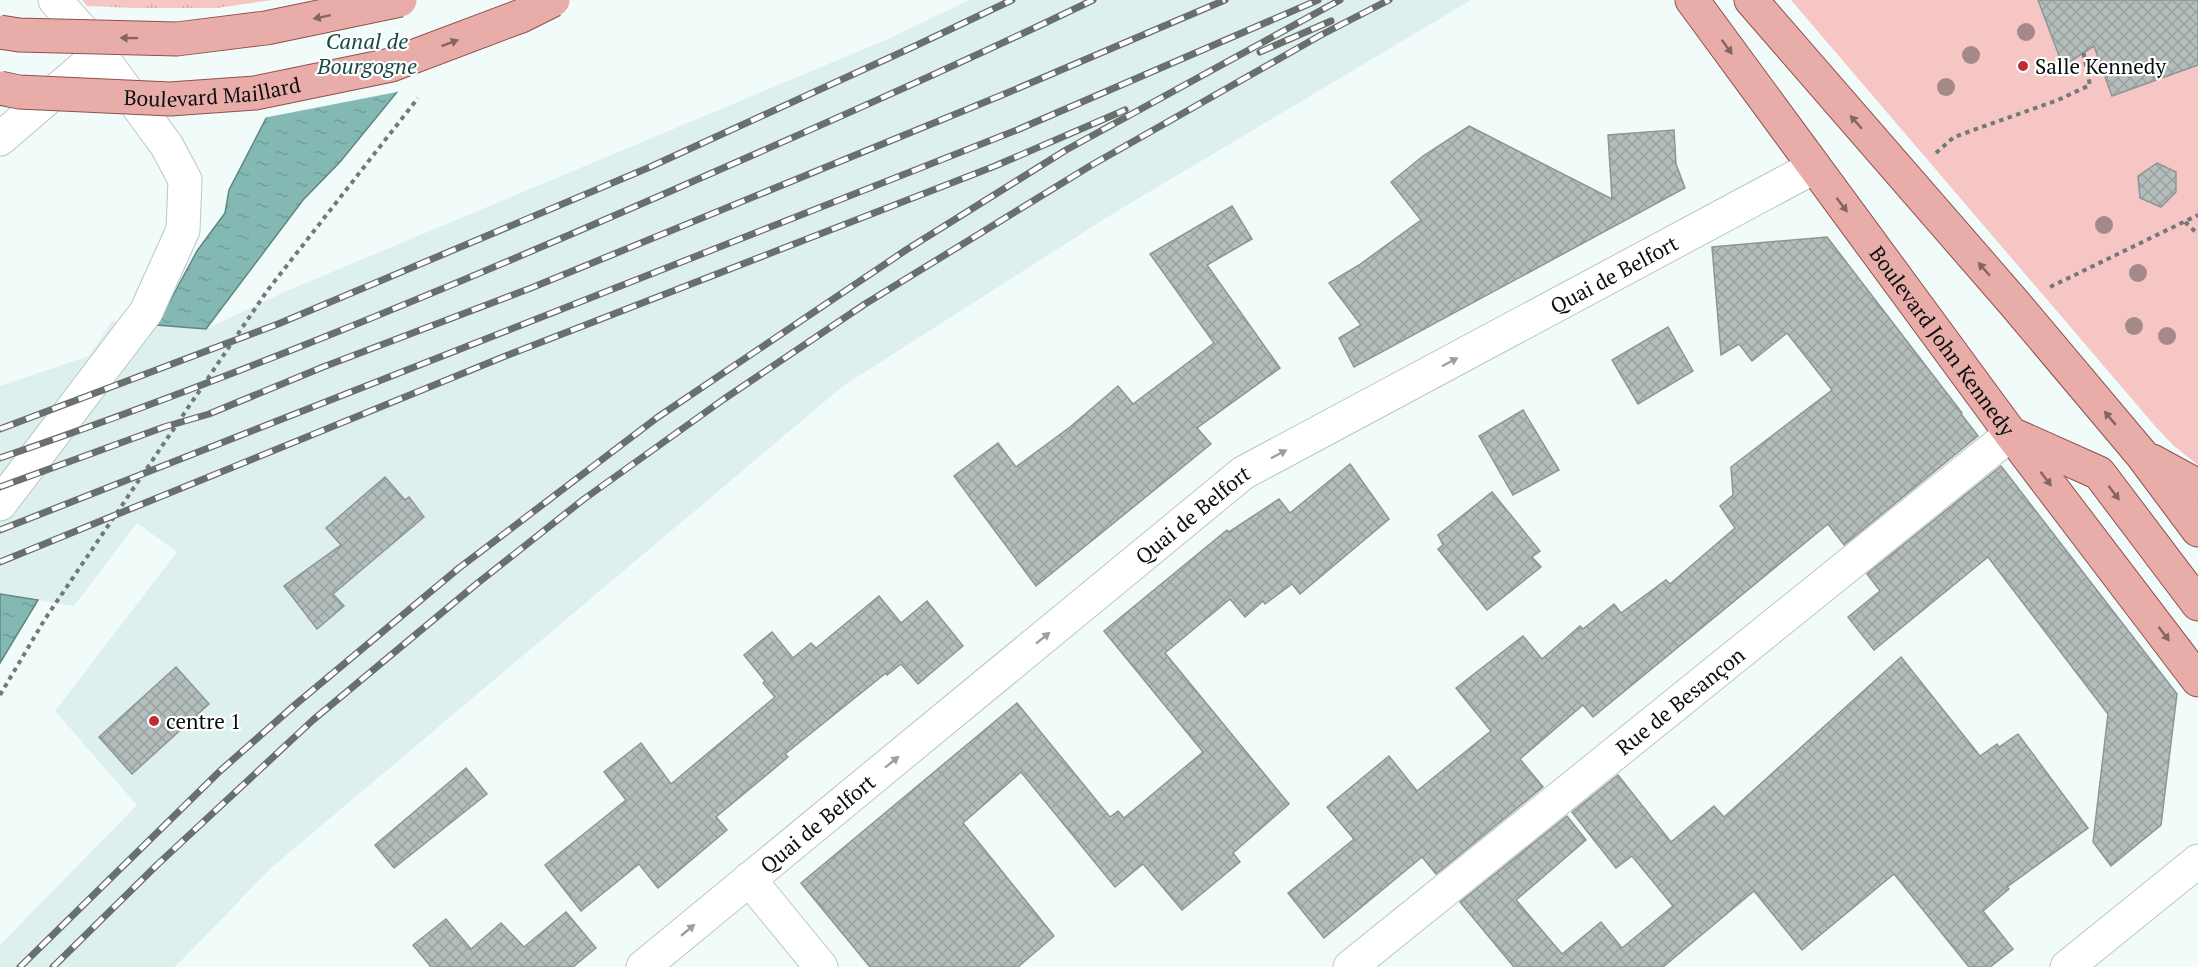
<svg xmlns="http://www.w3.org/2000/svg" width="2198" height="967" viewBox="0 0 2198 967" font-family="'PT Serif',serif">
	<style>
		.built { fill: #ddf0ee }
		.grass { fill: url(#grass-tufts) }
		.park { fill: #f5c6c3 }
		.water { fill: url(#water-ripples); stroke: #608682; stroke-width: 1.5 }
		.pier { fill: #f1fbfa }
		.building { fill: url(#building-cross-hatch); stroke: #8d9695; stroke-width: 1.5 }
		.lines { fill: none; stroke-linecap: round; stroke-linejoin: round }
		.minor-casing { stroke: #bbc5c4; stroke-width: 35 }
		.major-casing { stroke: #91504d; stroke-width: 35 }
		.path { stroke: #737979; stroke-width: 4; stroke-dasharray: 4.5 4.5; stroke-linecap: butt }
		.minor { stroke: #fff; stroke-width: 33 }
		.major { stroke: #e8aca9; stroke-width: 33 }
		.rail-casing { stroke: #696f6e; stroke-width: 7 }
		.rail { stroke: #fff; stroke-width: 4.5; stroke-dasharray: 14; stroke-linecap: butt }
		.major-bridge-casing { stroke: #91504d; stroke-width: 35; stroke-linecap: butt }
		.major-bridge { stroke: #e8aca9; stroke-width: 33 }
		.tree { fill: #a58988 }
		.oneway { fill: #856563 }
		.oneway2 { fill: #9d9f9f }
		.poi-dot { fill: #bd2d34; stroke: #fff; stroke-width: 2 }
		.labels { text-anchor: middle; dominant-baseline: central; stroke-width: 4.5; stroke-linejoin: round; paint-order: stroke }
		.poi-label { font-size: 21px; fill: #0b0e0e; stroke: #fff; text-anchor: start }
		.street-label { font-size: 21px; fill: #0b0e0e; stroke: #fff }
		.water-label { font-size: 22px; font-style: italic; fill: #194945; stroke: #fff }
	</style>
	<defs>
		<pattern id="grass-tufts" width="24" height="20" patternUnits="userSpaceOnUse" patternTransform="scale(1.5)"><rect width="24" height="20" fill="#f5c6c3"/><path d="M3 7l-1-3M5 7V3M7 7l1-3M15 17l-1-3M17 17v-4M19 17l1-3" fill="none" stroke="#d1a9a6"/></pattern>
		<pattern id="water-ripples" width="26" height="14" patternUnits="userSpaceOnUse" patternTransform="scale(1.5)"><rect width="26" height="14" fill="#84b9b3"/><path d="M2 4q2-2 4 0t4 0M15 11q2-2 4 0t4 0" fill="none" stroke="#719e99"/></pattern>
		<pattern id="building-cross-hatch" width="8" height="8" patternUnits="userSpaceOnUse" patternTransform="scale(1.5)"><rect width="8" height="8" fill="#b3bdbb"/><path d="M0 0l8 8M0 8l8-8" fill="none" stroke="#99a1a0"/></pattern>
	</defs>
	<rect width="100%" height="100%" fill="#f1fbfa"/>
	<polygon class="built" points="969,0 1471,0 1114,213 843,386 271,868 175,967 0,967 0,945 137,805 55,711 177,552 137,523 74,606 0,594 0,386 89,356 112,321 206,329 289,290 888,39"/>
	<polygon class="grass" points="82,0 272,0 217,8 135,8 87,6"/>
	<polygon class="park" points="1791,0 2198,0 2198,465 2174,446 2155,426"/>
	<g class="water">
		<polygon points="472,0 340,162 303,200 206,329 157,325 197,251 225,213 229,190 275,101"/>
		<polygon points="0,594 38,600 0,663"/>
	</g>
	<polygon class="pier" points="342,0 475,0 402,91 263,118 272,99"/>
	<g class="building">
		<polygon points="2038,0 2198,0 2198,65 2112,96 2094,46 2063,66"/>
		<polygon points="1469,126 1612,199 1608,135 1674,130 1676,164 1685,188 1354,367 1339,338 1361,325 1329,283 1359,265 1421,220 1391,182 1423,156"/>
		<polygon points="2157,163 2176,172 2176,192 2161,207 2140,198 2138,176"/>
		<polygon points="1232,206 1252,239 1207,265 1280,368 1197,428 1211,444 1036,586 954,476 998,443 1016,467 1070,427 1118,386 1133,404 1214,343 1150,254"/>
		<polygon points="1827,237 1962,413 1961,414 1978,436 1844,545 1828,524 1593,717 1583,705 1520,759 1543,787 1436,874 1422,857 1324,938 1288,893 1354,839 1327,807 1389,756 1417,791 1491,731 1456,688 1523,636 1542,659 1580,626 1583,629 1614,604 1621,613 1666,580 1670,584 1735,528 1720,506 1733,495 1731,467 1832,390 1787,333 1752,361 1739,344 1721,355 1712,247"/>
		<polygon points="1668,327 1693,371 1638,404 1612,360"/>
		<polygon points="1523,410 1559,470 1513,495 1479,436"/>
		<polygon points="1350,464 1389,519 1300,594 1292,584 1265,604 1263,601 1245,617 1230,599 1165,653 1289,804 1233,853 1240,862 1182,910 1143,864 1115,887 1021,772 963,823 1054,936 1018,967 870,967 801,883 1017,703 1110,817 1118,811 1124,818 1203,752 1104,631 1227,530 1229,532 1279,499 1290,513"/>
		<polygon points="2001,466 2177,694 2161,825 2111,866 2093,842 2108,714 1988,557 1874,650 1848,617 1880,591 1867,574"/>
		<polygon points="385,477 405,500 409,497 424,517 333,594 344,606 317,629 284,586 341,545 326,528"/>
		<polygon points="1492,492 1540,551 1532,557 1541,567 1487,610 1438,549 1443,545 1438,535"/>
		<polygon points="879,596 901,623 927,601 963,646 918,684 901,664 887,675 886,673 785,754 788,757 716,817 727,830 658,888 639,864 581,911 545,865 626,800 604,772 641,743 671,784 775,697 763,683 765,681 744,655 772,632 793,658 811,643 816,648"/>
		<polygon points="1901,657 1980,756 1997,744 1999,747 2018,734 2088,828 2007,887 2009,889 1983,911 2013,949 1990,967 1969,967 1894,874 1802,950 1754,891 1663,967 1514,967 1460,902 1567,816 1586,840 1516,900 1562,954 1601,922 1622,948 1673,906 1632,856 1616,868 1572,812 1618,775 1671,842 1714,806 1724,817"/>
		<polygon points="176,667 209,704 132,774 99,737"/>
		<polygon points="466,768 487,794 394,868 375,845"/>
		<polygon points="566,912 596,948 573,967 431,967 413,945 446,919 471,949 501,923 524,947"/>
	</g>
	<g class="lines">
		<g class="minor-casing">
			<g id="minor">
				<polyline points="0,139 99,54"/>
				<polyline points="0,504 146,312 183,230 185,180 167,146 85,34 55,0"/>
				<polyline points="749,879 821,967"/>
				<path id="s1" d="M643,967L1243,473L1814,167"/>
				<path id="s2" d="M1350,967L2011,434"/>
				<polyline points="2067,967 2198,861"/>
			</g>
		</g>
		<g class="major-casing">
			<g id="major">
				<path id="s3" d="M1692,0L2011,434L2198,680"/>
				<polyline points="1751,0 2015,304 2142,455 2198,530"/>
				<polyline points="2016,436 2099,473 2198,604"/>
				<polyline points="2152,461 2198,486"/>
			</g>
		</g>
		<g class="path">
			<polyline points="1936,153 1954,137 2058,100 2090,85 2083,51"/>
			<polyline points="2185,222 2198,234"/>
			<polyline points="2050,287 2198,215"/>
			<polyline points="0,695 45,619 267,291 418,98"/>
		</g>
		<use href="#minor" class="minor"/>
		<use href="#major" class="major"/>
		<g class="rail-casing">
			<g id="rail">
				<polyline points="1260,52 1331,21"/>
				<polyline points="0,429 278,324 650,167 915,46 1012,0"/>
				<path d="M0,458C226,381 446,289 664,194C808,131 952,68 1093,0"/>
				<polyline points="0,487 164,427 209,414 323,367 531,288 1007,93 1225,0"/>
				<polyline points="0,530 1017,130 1318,0"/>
				<polyline points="0,562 503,357 995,166 1125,110"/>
				<polyline points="20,967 220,771 296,704 459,568 658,417 906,250 1066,150 1340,0"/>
				<polyline points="53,967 158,864 313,720 474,586 584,499 724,399 865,304 1090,166 1321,35 1389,0"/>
			</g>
		</g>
		<use href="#rail" class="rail"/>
		<g class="major-bridge-casing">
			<g id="major-bridge">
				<polyline points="0,32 19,35 177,39 266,28 400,0"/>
				<path id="s4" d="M0,88L19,92L170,99L255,93L391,65L521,16L553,0"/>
			</g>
		</g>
		<use href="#major-bridge" class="major-bridge"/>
	</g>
	<g class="tree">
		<circle cx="2026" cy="32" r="9"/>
		<circle cx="1971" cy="55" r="9"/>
		<circle cx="1946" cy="87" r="9"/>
		<circle cx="2104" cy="225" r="9"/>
		<circle cx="2138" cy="273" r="9"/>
		<circle cx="2134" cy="326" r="9"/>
		<circle cx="2167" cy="336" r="9"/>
	</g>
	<defs><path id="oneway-solid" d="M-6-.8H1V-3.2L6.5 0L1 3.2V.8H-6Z" transform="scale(1.5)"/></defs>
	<g class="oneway">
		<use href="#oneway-solid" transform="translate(322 17) rotate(168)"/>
		<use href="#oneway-solid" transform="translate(129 38) rotate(-179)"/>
		<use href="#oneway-solid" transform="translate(450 43) rotate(-21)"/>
		<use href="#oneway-solid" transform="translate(1727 47) rotate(54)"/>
		<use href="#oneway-solid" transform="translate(1856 122) rotate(-131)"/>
		<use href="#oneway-solid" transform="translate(1842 205) rotate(53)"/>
		<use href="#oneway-solid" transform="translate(1984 269) rotate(-131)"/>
		<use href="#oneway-solid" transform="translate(2110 418) rotate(-130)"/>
		<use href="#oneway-solid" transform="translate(2046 479) rotate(53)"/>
		<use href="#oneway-solid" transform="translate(2114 493) rotate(53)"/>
		<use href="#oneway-solid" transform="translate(2164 634) rotate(53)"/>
	</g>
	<g class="oneway2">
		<use href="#oneway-solid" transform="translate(1450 362) rotate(-28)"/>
		<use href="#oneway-solid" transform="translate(1279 454) rotate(-28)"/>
		<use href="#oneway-solid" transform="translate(1043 638) rotate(-39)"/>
		<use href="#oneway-solid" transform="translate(892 762) rotate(-39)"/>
		<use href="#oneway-solid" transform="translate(688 930) rotate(-40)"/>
	</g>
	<g class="poi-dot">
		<circle cx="2023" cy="66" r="6"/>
		<circle cx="154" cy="721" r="6"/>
	</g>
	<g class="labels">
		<g class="poi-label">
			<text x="2035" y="66">Salle Kennedy</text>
			<text x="166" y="721">centre 1</text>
		</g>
		<g class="street-label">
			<text stroke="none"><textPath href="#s4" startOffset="213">Boulevard Maillard</textPath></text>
			<text stroke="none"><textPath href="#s1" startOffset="1198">Quai de Belfort</textPath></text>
			<text stroke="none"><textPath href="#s3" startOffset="423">Boulevard John Kennedy</textPath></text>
			<text stroke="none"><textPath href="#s1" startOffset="712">Quai de Belfort</textPath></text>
			<text stroke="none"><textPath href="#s2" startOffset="424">Rue de Besançon</textPath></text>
			<text stroke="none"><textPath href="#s1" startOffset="226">Quai de Belfort</textPath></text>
		</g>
		<g class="water-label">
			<text x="367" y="40">Canal de<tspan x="367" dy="25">Bourgogne</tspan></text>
		</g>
	</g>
</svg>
